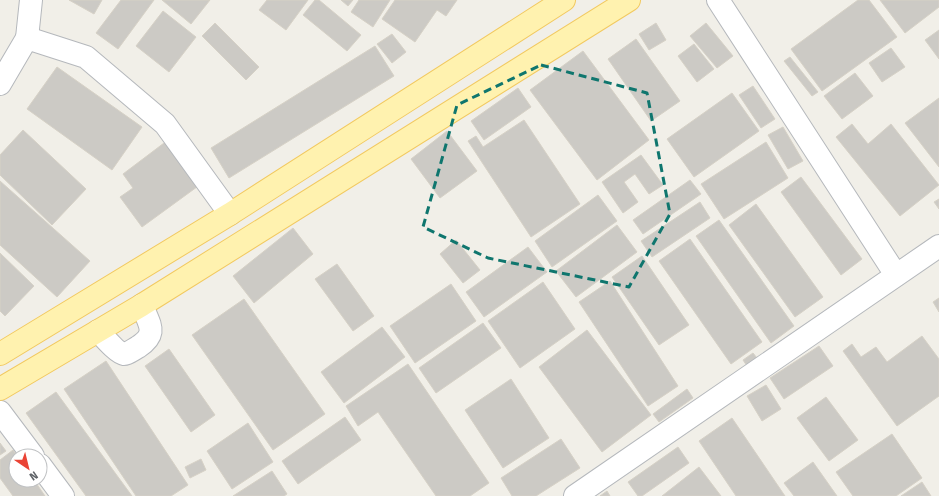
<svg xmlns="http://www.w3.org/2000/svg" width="939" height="496" viewBox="0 0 939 496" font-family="'Fira Sans',sans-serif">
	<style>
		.building { fill: #cccac5; stroke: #d6d1c6 }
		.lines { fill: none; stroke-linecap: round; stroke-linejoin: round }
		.minor-casing { stroke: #b5b8bc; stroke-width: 24 }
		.major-casing { stroke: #f2c960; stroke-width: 24 }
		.minor { stroke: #fff; stroke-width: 22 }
		.major { stroke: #fff2af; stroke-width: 22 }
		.marked { fill: none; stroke: #0f766e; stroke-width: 3; stroke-dasharray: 8 5; stroke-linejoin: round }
	</style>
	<rect width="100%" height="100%" fill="#f1efe8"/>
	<g class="building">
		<polygon points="69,0 102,0 94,14"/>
		<polygon points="121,0 154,0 118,49 96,33"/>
		<polygon points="162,0 210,0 191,24"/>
		<polygon points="267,0 308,0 286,30 259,10"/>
		<polygon points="315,0 319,0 361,35 347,51 303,15"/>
		<polygon points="341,0 353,0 348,6"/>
		<polygon points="359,0 390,0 373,27 351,12"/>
		<polygon points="395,0 457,0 446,16 437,10 415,42 382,19"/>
		<polygon points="858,0 869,0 897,37 822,91 791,49"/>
		<polygon points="880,0 939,0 939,7 905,33"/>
		<polygon points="163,11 196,37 169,72 136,46"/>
		<polygon points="215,23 259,67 246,80 202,36"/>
		<polygon points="656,23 666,40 649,50 639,34"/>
		<polygon points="706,23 733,56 717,68 690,36"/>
		<polygon points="939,30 939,59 925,40"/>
		<polygon points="392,34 406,52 392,63 377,44"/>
		<polygon points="636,39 680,101 651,121 608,59"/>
		<polygon points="694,44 714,69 697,82 678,56"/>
		<polygon points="375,46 394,76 229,178 211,148"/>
		<polygon points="891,48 905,67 882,82 869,63"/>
		<polygon points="583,51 649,140 597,180 530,90"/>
		<polygon points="790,57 818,92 812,96 784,61"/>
		<polygon points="57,67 142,127 112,170 27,109"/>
		<polygon points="855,73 873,96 842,119 824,96"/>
		<polygon points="753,86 775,119 761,128 739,95"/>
		<polygon points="518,88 531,107 484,140 471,121"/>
		<polygon points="732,93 759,131 694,177 667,139"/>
		<polygon points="939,98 939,167 905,123"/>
		<polygon points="524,120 580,204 531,237 468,141 476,136 483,147"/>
		<polygon points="852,124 868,144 891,124 939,185 900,216 836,137"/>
		<polygon points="783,127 803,161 788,169 768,135"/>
		<polygon points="23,130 86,189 52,225 0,175 0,155"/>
		<polygon points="447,131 477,171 440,198 411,159"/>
		<polygon points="168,140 201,184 142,227 120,197 133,188 123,174"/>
		<polygon points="766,142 788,178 724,219 701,184"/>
		<polygon points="641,155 663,185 649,194 635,174 624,182 638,202 623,213 602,182"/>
		<polygon points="801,177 862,259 841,275 781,192"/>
		<polygon points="690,180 701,194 643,234 633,220"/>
		<polygon points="0,181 90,261 57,297 0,245"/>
		<polygon points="598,195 617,221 552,267 535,241"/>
		<polygon points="939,199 939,209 934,202"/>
		<polygon points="700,202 710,218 652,257 641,241"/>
		<polygon points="756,204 823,297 795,317 729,225"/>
		<polygon points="719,220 794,326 771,343 696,236"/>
		<polygon points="617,225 637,252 576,297 556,271"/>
		<polygon points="293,228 313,254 254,303 233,276"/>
		<polygon points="690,239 762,342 731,364 659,261"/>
		<polygon points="456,240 480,270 463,283 440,254"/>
		<polygon points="528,247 547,272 484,317 466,292"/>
		<polygon points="0,253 34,286 5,316 0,311"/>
		<polygon points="642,256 689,325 659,345 612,277"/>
		<polygon points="337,264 374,316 353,331 315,279"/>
		<polygon points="610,281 678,386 648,406 579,302"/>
		<polygon points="543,282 575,329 520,368 488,321"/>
		<polygon points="451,284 476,321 415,363 390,326"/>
		<polygon points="939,298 939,312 933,302"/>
		<polygon points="244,299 325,414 273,450 192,335"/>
		<polygon points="483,323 501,348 436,393 419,368"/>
		<polygon points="382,327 405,357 344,403 321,372"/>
		<polygon points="587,330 651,415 602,452 539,367"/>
		<polygon points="922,336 939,359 939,396 897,426 843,351 852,344 861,357 876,347 887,362"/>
		<polygon points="819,346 833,366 784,399 770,378"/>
		<polygon points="169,349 215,415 191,432 145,366"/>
		<polygon points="753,353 757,358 747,366 743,360"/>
		<polygon points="106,361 188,485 171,496 136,496 64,389"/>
		<polygon points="408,364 489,483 470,496 436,496 378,412 358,426 346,406"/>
		<polygon points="511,379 549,438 503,468 465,410"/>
		<polygon points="766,385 781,409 762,421 747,396"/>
		<polygon points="687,389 693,398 659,422 653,414"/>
		<polygon points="56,392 132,496 86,496 26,413"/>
		<polygon points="826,397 858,440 829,461 797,418"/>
		<polygon points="345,417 361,440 298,484 282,461"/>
		<polygon points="732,418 785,496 736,496 699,441"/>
		<polygon points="248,423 273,462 232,489 207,451"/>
		<polygon points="892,434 922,478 896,496 853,496 836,472"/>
		<polygon points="561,439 580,468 536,496 512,496 501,478"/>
		<polygon points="0,443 6,451 0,455"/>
		<polygon points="678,447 689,463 642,496 638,496 628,482"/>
		<polygon points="13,450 17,456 16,480 34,480 45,496 13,496 0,478 0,460"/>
		<polygon points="201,459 206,470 190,478 185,467"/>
		<polygon points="813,462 837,496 794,496 784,483"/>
		<polygon points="699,467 721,496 662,496"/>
		<polygon points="272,471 287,494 284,496 233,496"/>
		<polygon points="922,482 931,496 901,496"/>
		<polygon points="607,491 610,496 600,496"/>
	</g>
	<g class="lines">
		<g class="minor-casing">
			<g id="minor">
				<polyline points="31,0 27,38 86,57 165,124 230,214"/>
				<polyline points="718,0 896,275"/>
				<polyline points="0,84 27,38"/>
				<path d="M98,331C103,336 117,353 124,354C128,354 134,349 138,347C159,333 149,325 142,305"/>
				<polyline points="0,412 33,456"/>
				<polyline points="40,465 63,496"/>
				<polyline points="575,496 939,246"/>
			</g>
		</g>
		<g class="major-casing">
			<g id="major">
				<polyline points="0,354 230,214 564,0"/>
				<polyline points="0,389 142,305 629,0"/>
			</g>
		</g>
		<use href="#minor" class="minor"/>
		<use href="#major" class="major"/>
	</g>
	<path class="marked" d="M541,65L647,93L670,214L629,287L488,258L423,227L457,105Z"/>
	<g transform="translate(28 468) rotate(145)"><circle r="19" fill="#ffffff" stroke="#bfc1c3"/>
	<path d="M0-3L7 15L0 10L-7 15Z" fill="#ea4335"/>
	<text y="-6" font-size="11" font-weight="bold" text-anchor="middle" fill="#5f6368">N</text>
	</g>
</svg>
